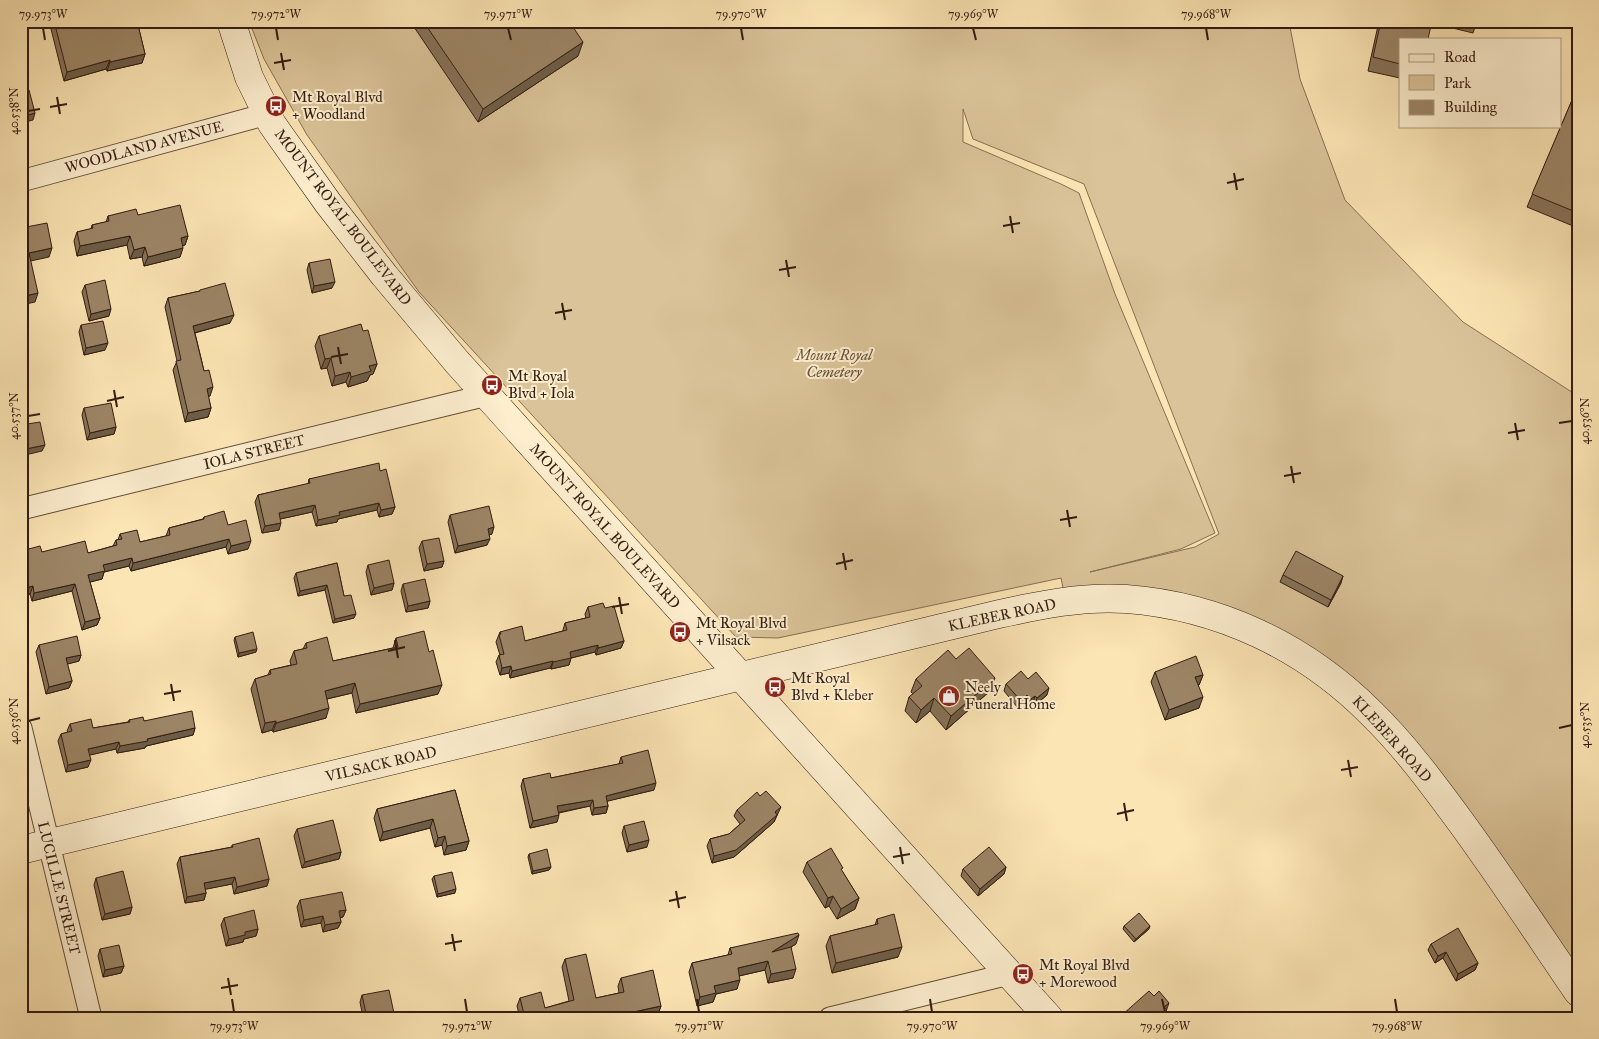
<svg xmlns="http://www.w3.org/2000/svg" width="1599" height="1039" viewBox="0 0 1599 1039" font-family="'IM FELL Great Primer',serif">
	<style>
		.green { fill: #dac398; stroke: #867054; fill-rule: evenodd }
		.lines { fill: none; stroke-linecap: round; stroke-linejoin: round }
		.street-casing { stroke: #654e3a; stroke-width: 23 }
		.secondary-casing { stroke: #331c11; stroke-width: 29 }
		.street { stroke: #fdeece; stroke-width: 21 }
		.secondary { stroke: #fdeece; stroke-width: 28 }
		.wall { fill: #867258; stroke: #331c11 }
		.shaded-wall { fill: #6d5d47; stroke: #331c11 }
		.building { fill: #9c8566; stroke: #331c11 }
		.ticks { fill: none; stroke: #331c11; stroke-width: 2 }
		.labels { text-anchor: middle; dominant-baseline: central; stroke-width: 4; stroke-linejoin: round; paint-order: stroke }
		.poi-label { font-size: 15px; fill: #331c11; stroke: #fdeece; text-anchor: start }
		.street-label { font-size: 15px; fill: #331c11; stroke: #fdeece }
		.park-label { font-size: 15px; font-style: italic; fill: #654e3a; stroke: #fdeece }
		.neatline { fill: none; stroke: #331c11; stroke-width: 2 }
		.ticks-label { font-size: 12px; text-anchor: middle; fill: #331c11 }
	</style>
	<rect width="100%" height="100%" fill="#fce5b4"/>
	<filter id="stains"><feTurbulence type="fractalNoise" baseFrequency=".004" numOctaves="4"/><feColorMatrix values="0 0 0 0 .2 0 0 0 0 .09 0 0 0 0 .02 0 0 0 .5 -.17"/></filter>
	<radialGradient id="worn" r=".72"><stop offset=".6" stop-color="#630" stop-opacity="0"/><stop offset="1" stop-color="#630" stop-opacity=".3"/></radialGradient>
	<path class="green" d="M249,21H1293L1290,27L1300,79L1345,200L1463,322L1578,396V992L1413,759L1245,627L1066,602L1061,578L778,638L736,637L419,292L307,135L264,59ZM963,109L973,139L1084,184L1219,534L1195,547L1090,572L1181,549L1215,533L1115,294L1079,193L1061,184L963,142Z"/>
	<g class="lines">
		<g class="street-casing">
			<g id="street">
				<polyline points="21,181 267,114"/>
				<polyline points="21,509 487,395"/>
				<polyline points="21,728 91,1018"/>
				<polyline points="830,1018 1009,974"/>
			</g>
		</g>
		<g class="secondary-casing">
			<g id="secondary">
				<polyline points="231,21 249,77 272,124 279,134 328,203 384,275 457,362 1049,1018"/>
				<path d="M21,850L999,614C1040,605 1083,596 1126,599C1220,606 1305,647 1371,713C1404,745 1432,783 1460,821C1501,877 1539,935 1578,992"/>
			</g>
		</g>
		<use href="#street" class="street"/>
		<use href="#secondary" class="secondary"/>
	</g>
	<g class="wall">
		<polygon points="51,21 137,21 145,54 142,63 107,71 106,69 64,81 50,25"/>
		<polygon points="410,21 554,21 578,56 478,122"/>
		<polygon points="1379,21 1477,21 1473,33 1432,23 1400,39 1400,78 1368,71"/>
		<polygon points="1578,86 1578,228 1527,207"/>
		<polygon points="138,215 188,236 185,245 183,245 180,257 144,266 142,257 130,259 127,245 77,256 74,241 77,232 91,229 92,225 106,222 108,216"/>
		<polygon points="309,263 332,288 312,293 307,270"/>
		<polygon points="85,285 109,316 89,321 82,292"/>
		<polygon points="200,290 230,323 195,333 210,396 208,396 211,408 208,417 185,422 173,370 177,361 165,307 168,298 200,291"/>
		<polygon points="81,325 105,350 84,355 79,332"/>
		<polygon points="363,331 377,364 373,374 370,375 367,381 348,387 346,382 332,386 327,368 321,369 315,346 319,336"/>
		<polygon points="84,408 116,427 114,434 87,440 82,415"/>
		<polygon points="380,471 395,507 392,514 379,517 377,510 338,519 337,522 316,526 312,512 280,519 279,530 262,533 255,502 258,495 308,484 309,479"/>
		<polygon points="450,515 492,534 489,535 487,545 455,553 448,522"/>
		<polygon points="204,517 228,525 248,549 228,554 226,547 131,571 129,566 104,572 102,579 90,582 100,618 97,625 82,630 72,591 32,601 30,594 24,596 21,586 21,551 42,552 88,553 113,546 116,540 118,540 120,534 140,542 166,536 169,528 203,519"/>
		<polygon points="422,541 444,561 442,567 424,571 419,548"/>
		<polygon points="337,563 344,596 354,618 333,623 325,590 298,596 294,578 296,573"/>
		<polygon points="368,565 394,583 392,590 371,595 366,572"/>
		<polygon points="1283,575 1341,583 1328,607 1280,582"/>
		<polygon points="403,584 430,601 428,608 406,612 401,591"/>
		<polygon points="588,607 605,608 624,641 621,648 596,655 595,652 571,658 569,665 551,669 550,668 510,678 509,673 500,675 496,662 499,655 500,655 496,642 500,632 525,641 563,631 563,630 565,623 586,618 585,614"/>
		<polygon points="235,637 256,652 238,657 234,640"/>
		<polygon points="396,638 438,694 356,713 352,693 327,699 326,718 273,732 272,730 262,733 251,689 255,679 268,675 270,670 291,665 290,661 294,651 303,649 306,643 333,661 393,648"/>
		<polygon points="39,645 81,655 79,661 67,664 72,681 69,688 46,694 36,652"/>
		<polygon points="956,659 990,691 946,730 930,711 916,723 905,711 909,697 913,694 911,692 916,679"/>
		<polygon points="1155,672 1203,675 1199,685 1198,685 1199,708 1165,720 1151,682"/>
		<polygon points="1028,679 1047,695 1035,705 1033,703 1028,706 1025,702 1018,708 1004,691 1006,684"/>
		<polygon points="129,720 144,721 195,728 193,735 146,746 145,748 117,753 116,749 89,755 88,767 66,772 58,741 61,734 68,732 67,731 70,724 93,728 128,722"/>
		<polygon points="621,757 654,790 607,801 608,806 606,813 592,815 590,806 559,813 557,822 530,828 521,786 523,779 551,778 619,764"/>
		<polygon points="455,790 469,841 466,850 444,855 442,845 435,847 430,828 380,841 374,818 377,809"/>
		<polygon points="737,810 778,814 777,815 774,822 734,857 712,863 707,846 710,839 729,834 740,824 734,816"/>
		<polygon points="624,826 647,847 627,852 622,833"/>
		<polygon points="297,829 341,852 339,859 302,868 294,836"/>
		<polygon points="232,845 269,879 267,886 234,894 232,884 205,889 206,893 204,900 185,903 177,864 180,857 232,847"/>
		<polygon points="529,854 551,867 549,870 532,874 528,857"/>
		<polygon points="807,862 842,871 859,898 855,909 837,919 829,906 825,908 803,872"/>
		<polygon points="1006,867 1004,874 978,896 961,876 963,869"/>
		<polygon points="434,876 455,893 437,897 432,879"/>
		<polygon points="96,878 132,907 130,914 102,920 94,885"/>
		<polygon points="300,900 346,910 343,917 340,918 341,922 338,928 323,932 321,923 301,927 297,907"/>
		<polygon points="224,918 258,929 256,936 244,939 243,942 226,946 221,925"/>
		<polygon points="877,919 898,957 832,973 826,946 830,936 875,925"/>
		<polygon points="1124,926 1149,929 1134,942 1123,929"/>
		<polygon points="796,944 791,947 793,978 768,983 765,970 739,976 737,989 716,994 713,1002 697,1006 689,972 692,963 728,955 730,948"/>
		<polygon points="1431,944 1478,963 1475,970 1456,981 1443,958 1435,963 1428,950"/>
		<polygon points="100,949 124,966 121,973 103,977 98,956"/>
		<polygon points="565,959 596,998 619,993 618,986 621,978 661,1006 658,1014 639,1018 520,1018 517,1006 520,998 545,1008 569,1001 562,967"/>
		<polygon points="362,995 395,1018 363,1018 360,1002"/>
	</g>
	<g class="shaded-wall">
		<polygon points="583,42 578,56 478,122 483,109"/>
		<polygon points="145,54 142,63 107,71 110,62"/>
		<polygon points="110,60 106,69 64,81 67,72"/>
		<polygon points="35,113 33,120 21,123 21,117"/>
		<polygon points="130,236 127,245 77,256 80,246"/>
		<polygon points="188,236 185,245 177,247 181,238"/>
		<polygon points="145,247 142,257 130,259 134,250"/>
		<polygon points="52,248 49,257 26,262 29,253"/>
		<polygon points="183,248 180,257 144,266 148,257"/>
		<polygon points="335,282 332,288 312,293 314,286"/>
		<polygon points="38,293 35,302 21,305 21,297"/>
		<polygon points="111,309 109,316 89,321 91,314"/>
		<polygon points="234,315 230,323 190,334 193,326"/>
		<polygon points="108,343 105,350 84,355 86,348"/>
		<polygon points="331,358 327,368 321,369 325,359"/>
		<polygon points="377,364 373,374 370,375 367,381 348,387 351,377 369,366"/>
		<polygon points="350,372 346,382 332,386 335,376"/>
		<polygon points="213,387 210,396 204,397 207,389"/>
		<polygon points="211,408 208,417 185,422 188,413"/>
		<polygon points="116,427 114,434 87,440 90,433"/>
		<polygon points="45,445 42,451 21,456 21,450"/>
		<polygon points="379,503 377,510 338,519 337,522 316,526 318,520 339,512"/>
		<polygon points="315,505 312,512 276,520 279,513"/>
		<polygon points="395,507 392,514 379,517 381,510"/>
		<polygon points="281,523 279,530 262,533 265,526"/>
		<polygon points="494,527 492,534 485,536 488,529"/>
		<polygon points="229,539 226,547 131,571 133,563"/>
		<polygon points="490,539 487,545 455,553 458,546"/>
		<polygon points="251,541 248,549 228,554 231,546"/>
		<polygon points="132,558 129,566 104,572 102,579 86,583 88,575 103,565"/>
		<polygon points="444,561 442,567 424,571 427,564"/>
		<polygon points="1343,576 1341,583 1328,607 1331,600"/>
		<polygon points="394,583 392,590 371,595 374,588"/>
		<polygon points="75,584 72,591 32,601 34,593"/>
		<polygon points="327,585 325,590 298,596 300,591"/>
		<polygon points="33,586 30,594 24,596 26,588"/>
		<polygon points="430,601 428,608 406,612 408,606"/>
		<polygon points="356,614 354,618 333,623 335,619"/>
		<polygon points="100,618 97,625 82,630 85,622"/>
		<polygon points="624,641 621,648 596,655 598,648"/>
		<polygon points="598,645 595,652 571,658 569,665 551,669 553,662 570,652"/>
		<polygon points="257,649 256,652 238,657 239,653"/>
		<polygon points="81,655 79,661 64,665 66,658"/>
		<polygon points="553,661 550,668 510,678 512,671"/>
		<polygon points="511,666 509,673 500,675 502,668"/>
		<polygon points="1203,675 1199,685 1192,687 1195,677"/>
		<polygon points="995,678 990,691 946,730 951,716"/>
		<polygon points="72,681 69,688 46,694 49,687"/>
		<polygon points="355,683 352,693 322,700 325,691"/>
		<polygon points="442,685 438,694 356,713 360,704"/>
		<polygon points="1049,688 1047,695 1035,705 1037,698"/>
		<polygon points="1027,695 1025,702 1018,708 1021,701"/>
		<polygon points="1035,696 1033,703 1028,706 1031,699"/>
		<polygon points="1203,697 1199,708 1165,720 1169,710"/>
		<polygon points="934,698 930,711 916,723 921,710"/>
		<polygon points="329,708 326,718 273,732 276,723"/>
		<polygon points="276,721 272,730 262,733 265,723"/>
		<polygon points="195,728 193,735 146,746 145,748 117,753 120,746 147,739"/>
		<polygon points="119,742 116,749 86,756 88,749"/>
		<polygon points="91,760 88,767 66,772 68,765"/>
		<polygon points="656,783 654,790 604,802 606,796"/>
		<polygon points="593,800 590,806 555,813 557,806"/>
		<polygon points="608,806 606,813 592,815 594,808"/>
		<polygon points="781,807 774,822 734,857 712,863 714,856"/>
		<polygon points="559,815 557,822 530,828 533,821"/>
		<polygon points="433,819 430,828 380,841 383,832"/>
		<polygon points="445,836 442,845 435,847 438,838"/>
		<polygon points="649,840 647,847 627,852 629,845"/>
		<polygon points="469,841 466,850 444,855 447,846"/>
		<polygon points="341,852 339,859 302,868 305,862"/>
		<polygon points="551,867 549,870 532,874 533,871"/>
		<polygon points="1006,867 1004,874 978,896 980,889"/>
		<polygon points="235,877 232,884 202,890 204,883"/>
		<polygon points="269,879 267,886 234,894 237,887"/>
		<polygon points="456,889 455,893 437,897 438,894"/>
		<polygon points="206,893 204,900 185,903 187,897"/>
		<polygon points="833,896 829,906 825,908 828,898"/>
		<polygon points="859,898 855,909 837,919 841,909"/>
		<polygon points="132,907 130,914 102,920 105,914"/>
		<polygon points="346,910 343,917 336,918 339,911"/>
		<polygon points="323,916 321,923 301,927 304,920"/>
		<polygon points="341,922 338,928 323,932 325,925"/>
		<polygon points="1150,926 1149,929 1134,942 1136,939"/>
		<polygon points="258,929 256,936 244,939 243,942 226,946 229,939 245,932"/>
		<polygon points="799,935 796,944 769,960 772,952"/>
		<polygon points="902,947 898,957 832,973 836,963"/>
		<polygon points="1446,952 1443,958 1435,963 1438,956"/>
		<polygon points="768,961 765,970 734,977 738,968"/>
		<polygon points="1478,963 1475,970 1456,981 1458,974"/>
		<polygon points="124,966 121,973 103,977 105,970"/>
		<polygon points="796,969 793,978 768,983 771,974"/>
		<polygon points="740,980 737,989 716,994 713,1002 697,1006 700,997 714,986"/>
		<polygon points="1169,1003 1164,1017 1163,1018 1158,1018 1164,1007"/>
		<polygon points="661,1006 658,1014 639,1018 606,1018"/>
	</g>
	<g class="building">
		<polygon points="54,21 137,21 145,54 110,62 110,60 67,72"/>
		<polygon points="423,21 554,21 556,25 561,21 569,21 583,42 483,109"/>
		<polygon points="1381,21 1432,21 1428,39 1400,39 1400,64 1373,57"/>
		<polygon points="1578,86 1578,213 1532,194"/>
		<polygon points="29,90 35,113 21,117 21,93"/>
		<polygon points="180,205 188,236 181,238 183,248 148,257 145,247 134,250 130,236 80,246 77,232 93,228 92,225 109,221 108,216 136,209 138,215"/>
		<polygon points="47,223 52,248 29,253 38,293 21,297 21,228"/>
		<polygon points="330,259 335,282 314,286 309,263"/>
		<polygon points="105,280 111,309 91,314 85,285"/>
		<polygon points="225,283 234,315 193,326 204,371 209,370 213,387 207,389 211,408 188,413 176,361 181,360 168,298 200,291 200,290"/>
		<polygon points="103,321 108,343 86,348 81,325"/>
		<polygon points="361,324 363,331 368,330 377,364 369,366 371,371 351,377 350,372 335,376 331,358 325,359 319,336"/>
		<polygon points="111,403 116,427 90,433 84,408"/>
		<polygon points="40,422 45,445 21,450 21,425"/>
		<polygon points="379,463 380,471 386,469 395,507 381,510 379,503 339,512 340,515 318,520 315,505 279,513 281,523 265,526 258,495 310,483 309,479"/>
		<polygon points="489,506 494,527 488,529 490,539 458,546 450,515"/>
		<polygon points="224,511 228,525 246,520 251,541 231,546 229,539 133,563 132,558 103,565 105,571 88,575 100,618 85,622 75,584 34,593 33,586 26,588 21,566 21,551 40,546 42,552 85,541 88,553 117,545 116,540 122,539 120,534 137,530 140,542 170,535 169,528 204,519 204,517"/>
		<polygon points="439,538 444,561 427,564 422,541"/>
		<polygon points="1296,551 1343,576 1331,600 1283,575"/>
		<polygon points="389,560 394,583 374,588 368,565"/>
		<polygon points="337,563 344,596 351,595 356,614 335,619 327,585 300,591 296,573"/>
		<polygon points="425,579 430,601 408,606 403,584"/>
		<polygon points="603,603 605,608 614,606 624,641 598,648 598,645 570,652 571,658 553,662 553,661 512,671 511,666 502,668 499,655 504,654 499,635 501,634 500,632 522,626 525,641 567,630 565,623 590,617 588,607"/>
		<polygon points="424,631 429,652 433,650 442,685 360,704 355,683 325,691 329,708 276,723 276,721 265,723 255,679 271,674 270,670 297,664 294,651 307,648 306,643 327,637 333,661 398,647 396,638"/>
		<polygon points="253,632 257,649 239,653 235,637"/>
		<polygon points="77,636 81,655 66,658 72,681 49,687 39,645"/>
		<polygon points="969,648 995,678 951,716 934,698 921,710 909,697 922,686 916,679 948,650 956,659"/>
		<polygon points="1196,656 1203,675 1195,677 1203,697 1169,710 1155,672"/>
		<polygon points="1021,671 1028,679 1036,672 1049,688 1037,698 1035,696 1031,699 1027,695 1021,701 1006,684"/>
		<polygon points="192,711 195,728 147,739 148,741 120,746 119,742 88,749 91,760 68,765 61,734 72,731 70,724 91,719 93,728 130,722 129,720 143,717 144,721"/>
		<polygon points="648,750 656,783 606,796 608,806 594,808 593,800 557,806 559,815 533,821 523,779 550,773 551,778 623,763 621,757"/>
		<polygon points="455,790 469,841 447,846 445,836 438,838 433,819 383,832 377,809"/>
		<polygon points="766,791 781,807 775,812 777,815 736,850 714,856 710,839 729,834 745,820 737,810 757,792 760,796"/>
		<polygon points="333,820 341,852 305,862 297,829"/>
		<polygon points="644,821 649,840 629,845 624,826"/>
		<polygon points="259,838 269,879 237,887 235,877 204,883 206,893 187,897 180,857 233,847 232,845"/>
		<polygon points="989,847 1006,867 980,889 963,869"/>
		<polygon points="831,848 843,868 841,869 859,898 841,909 833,896 828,898 807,862"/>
		<polygon points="547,849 551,867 533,871 529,854"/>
		<polygon points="123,871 132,907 105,914 96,878"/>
		<polygon points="452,872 456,889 438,894 434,876"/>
		<polygon points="342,892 346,910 339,911 341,922 325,925 323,916 304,920 300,900"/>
		<polygon points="254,910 258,929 245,932 245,935 229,939 224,918"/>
		<polygon points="1139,913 1150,926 1136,939 1124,926"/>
		<polygon points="894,914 902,947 836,963 830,936 878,924 877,919"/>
		<polygon points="1458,928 1478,963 1458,974 1446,952 1438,956 1431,944"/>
		<polygon points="798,933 799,935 772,952 791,947 796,969 771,974 768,961 738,968 740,980 714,986 716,993 700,997 692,963 732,954 730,948"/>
		<polygon points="119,945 124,966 105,970 100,949"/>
		<polygon points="586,954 596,998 624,992 621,978 653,970 661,1006 606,1018 525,1018 520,998 541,992 545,1008 574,1000 565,959"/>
		<polygon points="389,990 395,1018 367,1018 362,995"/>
		<polygon points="1149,991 1154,996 1159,991 1169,1003 1164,1007 1167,1010 1158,1018 1124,1018 1122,1015"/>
		<polygon points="1275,1014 1276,1018 1267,1018"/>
	</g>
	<path class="ticks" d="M43,28L45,40M276,28L278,40M508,28L511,40M741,28L743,40M973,28L976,40M1206,28L1208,40M281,53L284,70M274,63L291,60M57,97L60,114M50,107L67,104M28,111L40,109M1234,173L1237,190M1227,183L1244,179M1010,216L1013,233M1003,226L1020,223M786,260L789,277M779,270L796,267M562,303L565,320M555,313L572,310M338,347L341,364M331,357L348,354M114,390L117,407M107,401L124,397M28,416L40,414M1515,423L1518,440M1559,423L1572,421M1508,433L1525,430M1291,466L1294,483M1284,476L1301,473M1067,510L1070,527M1060,520L1077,517M843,553L846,570M836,564L853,560M619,597L622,614M612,607L629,604M395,640L398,658M388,651L405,647M171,684L174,701M164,694L181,691M28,721L40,718M1559,728L1572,725M1348,760L1351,777M1341,770L1358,767M1124,803L1127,821M1117,814L1134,810M900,847L903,864M893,857L910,854M676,891L679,908M669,901L686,897M452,934L455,951M445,944L462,941M228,978L231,995M221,988L238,985M232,999L234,1012M465,999L467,1012M697,999L699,1012M930,999L932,1012M1162,999L1165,1012M1395,999L1397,1012"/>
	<defs>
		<g id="bus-disc" transform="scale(1.125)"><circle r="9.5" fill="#8f2418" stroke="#fdeece"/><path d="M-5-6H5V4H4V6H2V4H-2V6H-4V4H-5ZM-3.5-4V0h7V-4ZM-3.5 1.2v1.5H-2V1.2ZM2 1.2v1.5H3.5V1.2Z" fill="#fff"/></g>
		<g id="shop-disc" transform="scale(1.125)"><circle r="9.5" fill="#8f2418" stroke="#fdeece"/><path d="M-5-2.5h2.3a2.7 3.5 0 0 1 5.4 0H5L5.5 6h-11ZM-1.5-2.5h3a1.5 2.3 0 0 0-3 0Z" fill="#fff"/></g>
	</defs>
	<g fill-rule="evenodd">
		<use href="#bus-disc" x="276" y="106"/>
		<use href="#bus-disc" x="492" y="385"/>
		<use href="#bus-disc" x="680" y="632"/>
		<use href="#bus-disc" x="775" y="687"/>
		<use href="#shop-disc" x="949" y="696"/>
		<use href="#bus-disc" x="1023" y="974"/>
	</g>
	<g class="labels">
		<g class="poi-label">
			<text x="292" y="97">Mt Royal Blvd<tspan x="292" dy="17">+ Woodland</tspan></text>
			<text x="508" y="376">Mt Royal<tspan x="508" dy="17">Blvd + Iola</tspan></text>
			<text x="696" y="623">Mt Royal Blvd<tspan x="696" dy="17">+ Vilsack</tspan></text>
			<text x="791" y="678">Mt Royal<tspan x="791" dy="17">Blvd + Kleber</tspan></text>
			<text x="965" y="687">Neely<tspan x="965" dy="17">Funeral Home</tspan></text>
			<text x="1039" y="965">Mt Royal Blvd<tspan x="1039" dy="17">+ Morewood</tspan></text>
		</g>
		<g class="street-label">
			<text transform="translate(144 147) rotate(-15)">WOODLAND AVENUE</text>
			<text transform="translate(343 217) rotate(53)">MOUNT ROYAL BOULEVARD</text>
			<text transform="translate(254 452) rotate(-14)">IOLA STREET</text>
			<text transform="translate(605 526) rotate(48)">MOUNT ROYAL BOULEVARD</text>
			<text transform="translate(1002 615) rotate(-12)">KLEBER ROAD</text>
			<text transform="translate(1392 739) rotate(48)">KLEBER ROAD</text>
			<text transform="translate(381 764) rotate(-13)">VILSACK ROAD</text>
			<text transform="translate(59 888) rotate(76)">LUCILLE STREET</text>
		</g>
		<g class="park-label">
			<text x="834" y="355">Mount Royal<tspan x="834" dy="17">Cemetery</tspan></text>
		</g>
	</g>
	<rect width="1599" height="1039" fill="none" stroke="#fce5b4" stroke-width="55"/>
	<rect x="1399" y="38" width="162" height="90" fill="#fdeece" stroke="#ac9a82"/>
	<rect x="1409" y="54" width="25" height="8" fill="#fdeece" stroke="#ac9a82"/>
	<text x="1444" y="62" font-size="15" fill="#331c11">Road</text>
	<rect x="1409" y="75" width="25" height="15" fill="#dac398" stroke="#ac9a82"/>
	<text x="1444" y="88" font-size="15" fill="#331c11">Park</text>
	<rect x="1409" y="100" width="25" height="15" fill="#9c8566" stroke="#ac9a82"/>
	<text x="1444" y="112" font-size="15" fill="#331c11">Building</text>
	<rect x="28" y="28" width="1544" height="984" class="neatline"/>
	<g class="ticks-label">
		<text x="43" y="18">79.973°W</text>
		<text x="276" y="18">79.972°W</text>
		<text x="508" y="18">79.971°W</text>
		<text x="741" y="18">79.970°W</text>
		<text x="973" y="18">79.969°W</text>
		<text x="1206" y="18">79.968°W</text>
		<text transform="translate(14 111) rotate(-90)" y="4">40.538°N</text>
		<text transform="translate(14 416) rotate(-90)" y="4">40.537°N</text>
		<text transform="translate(1585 421) rotate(-90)" y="4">40.536°N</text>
		<text transform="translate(14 721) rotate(-90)" y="4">40.536°N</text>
		<text transform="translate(1585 725) rotate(-90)" y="4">40.535°N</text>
		<text x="234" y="1030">79.973°W</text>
		<text x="467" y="1030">79.972°W</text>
		<text x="699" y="1030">79.971°W</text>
		<text x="932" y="1030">79.970°W</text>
		<text x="1165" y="1030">79.969°W</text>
		<text x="1397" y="1030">79.968°W</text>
	</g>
	<rect width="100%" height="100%" filter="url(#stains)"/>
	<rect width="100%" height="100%" fill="url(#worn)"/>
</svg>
